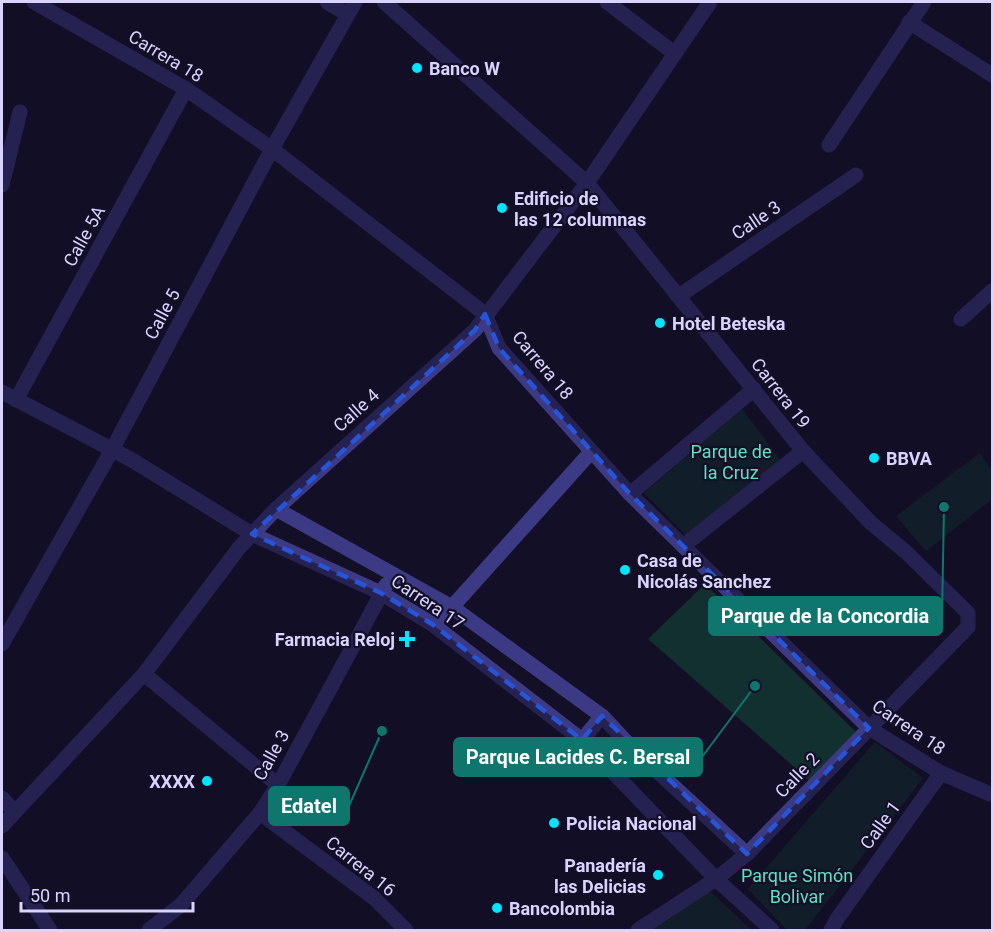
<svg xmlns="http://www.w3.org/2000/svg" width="994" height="932" viewBox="0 0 994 932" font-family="Roboto,sans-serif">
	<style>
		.green { fill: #12302f }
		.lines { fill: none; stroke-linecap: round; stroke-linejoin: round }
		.minor { stroke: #3d3a85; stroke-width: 15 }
		.marked { fill: none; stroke: #2655da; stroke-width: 4.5; stroke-dasharray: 12 8; stroke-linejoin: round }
		.poi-dot { fill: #00e5ff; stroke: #130f26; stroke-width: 2 }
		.labels { text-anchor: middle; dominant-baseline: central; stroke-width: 4.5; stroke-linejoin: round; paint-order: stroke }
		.street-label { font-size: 18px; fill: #d9d4ff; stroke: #130f26 }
		.poi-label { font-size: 18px; font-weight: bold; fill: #d9d4ff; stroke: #130f26; text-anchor: start }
		.park-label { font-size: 18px; fill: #5fe0c0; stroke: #130f26 }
		.leader { fill: none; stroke: #0f766e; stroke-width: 2 }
		.callout-dot { fill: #0f766e; stroke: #130f26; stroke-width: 2 }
		.callout { fill: #0f766e; stroke: #0f766e; stroke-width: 2 }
		.callout-label { font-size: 20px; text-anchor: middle; font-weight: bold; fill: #fff }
	</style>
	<rect width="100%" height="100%" fill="#130f26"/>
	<g class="green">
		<polygon points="742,409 782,462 686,535 644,493"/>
		<polygon points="980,453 992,471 992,499 926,551 896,516"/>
		<polygon points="705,584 856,732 809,780 648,639"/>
		<polygon points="875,742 923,778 805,930 787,930 748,889"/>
		<polygon points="710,891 751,930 648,930"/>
	</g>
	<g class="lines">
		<g class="minor">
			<polyline points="34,2 186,89 272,149 485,314 499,348 630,494 869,728 941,773 990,794"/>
			<polyline points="327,2 347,14"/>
			<polyline points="384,2 587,183 803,451 871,523 906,552 968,613 968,627 747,854 716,879 638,930"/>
			<polyline points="607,2 674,53"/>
			<polyline points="909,22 992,75"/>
			<polyline points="829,145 924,2"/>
			<polyline points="2,185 20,112"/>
			<polyline points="679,296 856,175"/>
			<polyline points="961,319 992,291"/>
			<polyline points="2,392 132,460 252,534 381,593 432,624 582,740 716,879 772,930"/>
			<polyline points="16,400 186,89"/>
			<polyline points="630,494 754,389"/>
			<polyline points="276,509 452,607 602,716 632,748 747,854"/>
			<polyline points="683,546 803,451"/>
			<polyline points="432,624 452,607 591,452"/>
			<polyline points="2,644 112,450 272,149 355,2"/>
			<polyline points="144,674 278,785"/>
			<polyline points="582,740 602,716"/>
			<polyline points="2,798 14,811"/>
			<polyline points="260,813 374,898 406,930"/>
			<polyline points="2,826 144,674 239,548 276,509 475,330 587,183 710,2"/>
			<polyline points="2,858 50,930"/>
			<polyline points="149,930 181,905 260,813 278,785 386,585"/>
			<polyline points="831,930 837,919 941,773"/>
		</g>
	</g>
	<path d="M0 0H994V932H0ZM485,314L499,348L630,494L869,728L747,854L602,716L582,740L432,624L381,593L252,534L475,330Z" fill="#130f26" fill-opacity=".55" fill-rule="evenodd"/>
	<path class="marked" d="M485,314L499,348L630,494L869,728L747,854L602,716L582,740L432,624L381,593L252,534L475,330Z"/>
	<g class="poi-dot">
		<circle cx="417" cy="68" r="6"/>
		<circle cx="502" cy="208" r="6"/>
		<circle cx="660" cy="323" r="6"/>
		<circle cx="874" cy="458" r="6"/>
		<circle cx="625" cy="570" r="6"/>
		<path d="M404 630h6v6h6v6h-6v6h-6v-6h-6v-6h6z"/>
		<circle cx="207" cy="781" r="6"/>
		<circle cx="554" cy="823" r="6"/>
		<circle cx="658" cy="875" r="6"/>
		<circle cx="497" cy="908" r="6"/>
	</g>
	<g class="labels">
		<g class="street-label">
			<text transform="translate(166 56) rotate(31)">Carrera 18</text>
			<text transform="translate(756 220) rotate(-34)">Calle 3</text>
			<text transform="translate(84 236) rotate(-61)">Calle 5A</text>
			<text transform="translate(162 314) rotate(-62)">Calle 5</text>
			<text transform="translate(543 365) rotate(50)">Carrera 18</text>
			<text transform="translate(781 393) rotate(52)">Carrera 19</text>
			<text transform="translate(356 410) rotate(-42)">Calle 4</text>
			<text transform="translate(428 602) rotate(34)">Carrera 17</text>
			<text transform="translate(909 727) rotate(34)">Carrera 18</text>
			<text transform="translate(271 755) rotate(-61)">Calle 3</text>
			<text transform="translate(797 775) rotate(-46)">Calle 2</text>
			<text transform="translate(880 825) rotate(-54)">Calle 1</text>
			<text transform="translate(361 866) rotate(39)">Carrera 16</text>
		</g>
		<g class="poi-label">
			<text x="429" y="68">Banco W</text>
			<text x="514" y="198">Edificio de<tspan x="514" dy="21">las 12 columnas</tspan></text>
			<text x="672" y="323">Hotel Beteska</text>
			<text x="886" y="458">BBVA</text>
			<text x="637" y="560">Casa de<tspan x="637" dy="21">Nicolás Sanchez</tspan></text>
			<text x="395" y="639" text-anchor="end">Farmacia Reloj</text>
			<text x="195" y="781" text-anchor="end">XXXX</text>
			<text x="566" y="823">Policia Nacional</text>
			<text x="646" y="865" text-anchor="end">Panadería<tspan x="646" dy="21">las Delicias</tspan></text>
			<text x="509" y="908">Bancolombia</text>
		</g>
		<g class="park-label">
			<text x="731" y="451">Parque de<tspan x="731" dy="21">la Cruz</tspan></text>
			<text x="797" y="875">Parque Simón<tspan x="797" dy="21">Bolivar</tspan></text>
		</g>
	</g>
	<path class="leader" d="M944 507L942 616M755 686L702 757M382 731L349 806"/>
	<g class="callout-dot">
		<circle cx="944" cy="507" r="6"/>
		<circle cx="755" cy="686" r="6"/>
		<circle cx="382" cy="731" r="6"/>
	</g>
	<g class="callout">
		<rect x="709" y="597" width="233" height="38" rx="6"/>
		<rect x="454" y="738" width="248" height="38" rx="6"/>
		<rect x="269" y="787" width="80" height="38" rx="6"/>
	</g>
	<g class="callout-label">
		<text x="825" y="623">Parque de la Concordia</text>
		<text x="578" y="764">Parque Lacides C. Bersal</text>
		<text x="309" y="813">Edatel</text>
	</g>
	<rect width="994" height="932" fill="none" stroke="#d9d4ff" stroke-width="6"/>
	<path d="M21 902v9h172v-9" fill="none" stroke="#d9d4ff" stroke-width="3"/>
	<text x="30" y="902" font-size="18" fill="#d9d4ff" stroke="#130f26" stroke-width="4.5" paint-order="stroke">50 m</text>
</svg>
